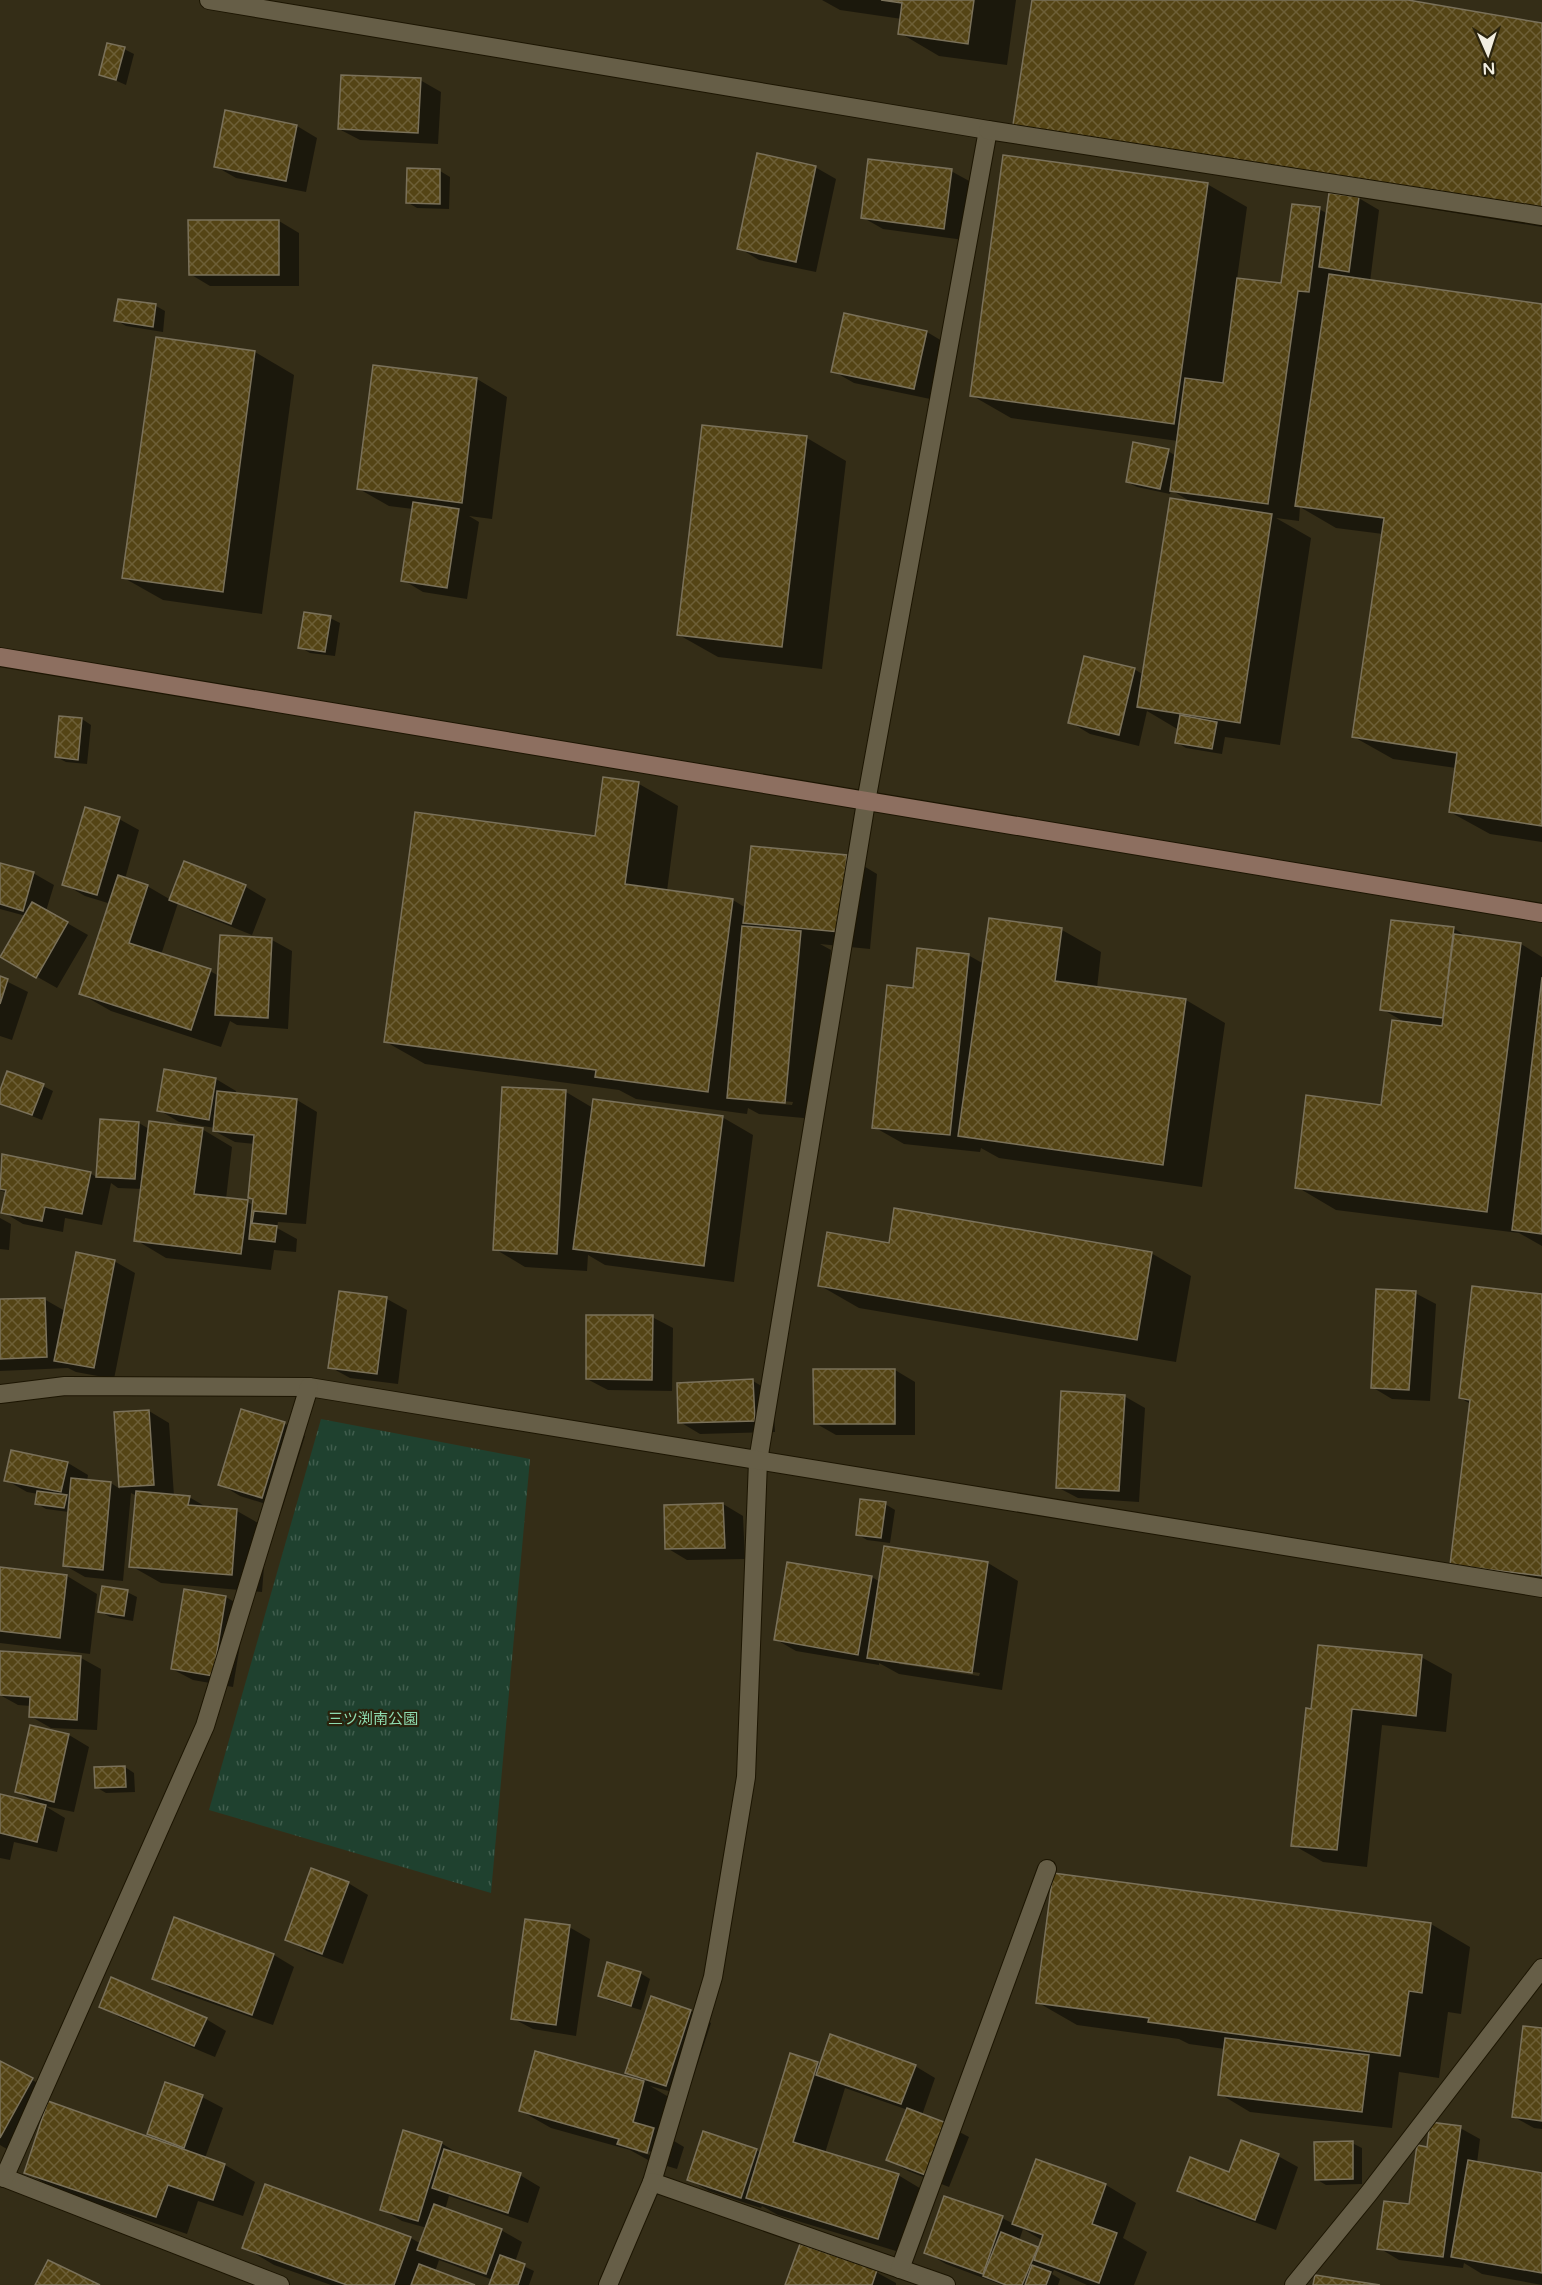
<svg xmlns="http://www.w3.org/2000/svg" width="1542" height="2285" viewBox="0 0 1542 2285" font-family="'Varela Round','Noto Sans JP',sans-serif">
	<style>
		.park { fill: url(#park-tufts) }
		.shadow { fill: #0007; fill-rule: evenodd }
		.building { fill: url(#building-cross-hatch); stroke: #7a715a; stroke-width: 1.5 }
		.lines { fill: none; stroke-linecap: round; stroke-linejoin: round }
		.street-casing { stroke: #1c1502; stroke-width: 20 }
		.secondary-casing { stroke: #1c1502; stroke-width: 20 }
		.street { stroke: #665e47; stroke-width: 18 }
		.secondary { stroke: #8d6f60; stroke-width: 18 }
		.labels { text-anchor: middle; dominant-baseline: central; stroke-width: 4.5; stroke-linejoin: round; paint-order: stroke }
		.park-label { font-size: 15px; fill: #8edbb0; stroke: #2a230d }
	</style>
	<defs>
		<pattern id="park-tufts" width="24" height="20" patternUnits="userSpaceOnUse" patternTransform="scale(1.5)"><rect width="24" height="20" fill="#1f412f"/><path d="M3 7l-1-3M5 7V3M7 7l1-3M15 17l-1-3M17 17v-4M19 17l1-3" fill="none" stroke="#405d4d"/></pattern>
		<pattern id="building-cross-hatch" width="8" height="8" patternUnits="userSpaceOnUse" patternTransform="scale(1.5)"><rect width="8" height="8" fill="#544415"/><path d="M0 0l8 8M0 8l8-8" fill="none" stroke="#6d5f37"/></pattern>
	</defs>
	<rect width="100%" height="100%" fill="#342d17"/>
	<polygon class="park" points="321,1419 530,1459 491,1893 209,1810"/>
	<g class="shadow">
		<polygon points="822,0 1016,0 1007,65 939,56 900,33 902,19 840,10"/>
		<polygon points="1034,0 1399,0 1542,24 1542,227 1357,197 1379,210 1370,282 1542,306 1542,842 1490,834 1450,812 1456,768 1393,759 1354,737 1383,534 1336,528 1300,507 1299,521 1276,518 1311,538 1280,745 1225,737 1222,754 1186,748 1176,742 1179,730 1147,711 1139,746 1090,734 1070,722 1134,669 1144,675 1193,503 1171,490 1170,494 1137,487 1127,482 1168,451 1176,456 1178,441 1011,418 971,395 1207,184 1247,207 1237,279 1282,285 1319,209 1328,214 1331,192"/>
		<polygon points="124,49 134,54 126,85 101,74"/>
		<polygon points="420,80 441,92 438,144 360,140 339,129"/>
		<polygon points="297,126 317,138 306,192 236,178 215,166"/>
		<polygon points="815,167 836,179 816,272 759,260 739,248"/>
		<polygon points="440,171 450,177 449,209 417,208 407,202"/>
		<polygon points="951,171 971,182 964,240 883,229 862,217"/>
		<polygon points="279,221 299,233 299,286 210,286 190,274"/>
		<polygon points="156,306 165,311 163,332 126,326 116,320"/>
		<polygon points="927,332 947,344 935,400 854,383 833,371"/>
		<polygon points="157,339 255,352 294,375 262,614 163,600 124,578"/>
		<polygon points="477,379 507,397 492,519 469,516 479,522 467,599 423,592 403,580 413,509 389,506 359,489"/>
		<polygon points="807,438 846,461 822,669 718,657 679,635"/>
		<polygon points="330,618 340,623 335,656 310,653 300,647"/>
		<polygon points="82,719 91,725 87,764 66,762 56,757"/>
		<path d="M639,784L678,806L667,891L733,900L746,908L752,847L847,856L877,874L870,949L820,944L831,950L815,1119L759,1114L748,1108L747,1114L636,1099L619,1090L425,1064L386,1042L596,837ZM759,1099L793,1102L792,1105L759,1102Z"/>
		<polygon points="119,819 139,830 125,879 147,886 171,900 185,863 246,887 266,899 252,935 192,911 178,903 161,955 210,971 219,976 272,940 292,951 288,1029 237,1025 230,1021 221,1047 111,1011 81,994 111,904 85,896 64,884"/>
		<polygon points="0,864 33,873 54,885 46,911 88,935 57,988 2,957 26,916 0,909"/>
		<polygon points="990,920 1062,930 1101,952 1097,988 1186,1000 1225,1023 1202,1187 999,1158 981,1148 980,1152 904,1144 874,1127 914,990 968,955 984,964"/>
		<polygon points="1453,928 1469,938 1521,944 1542,957 1542,1246 1519,1233 1336,1210 1297,1187 1382,1107 1406,1023 1382,1009"/>
		<polygon points="0,978 28,992 12,1040 0,1036"/>
		<polygon points="165,1071 216,1079 236,1091 236,1095 297,1100 317,1112 306,1224 278,1222 277,1228 297,1239 296,1252 274,1250 271,1270 166,1258 136,1240 142,1189 118,1188 111,1183 102,1225 65,1218 63,1232 23,1224 3,1212 7,1193 0,1190 0,1169 3,1156 90,1173 98,1178 102,1120 139,1123 149,1129 202,1129 232,1147 226,1199 248,1202 254,1206 255,1201 249,1197 255,1144 235,1142 214,1131 215,1128 179,1122 159,1110"/>
		<polygon points="43,1086 53,1091 42,1120 0,1104 0,1095"/>
		<polygon points="566,1092 593,1108 722,1117 753,1135 734,1282 605,1265 588,1255 587,1271 525,1267 495,1249"/>
		<polygon points="0,1218 11,1224 9,1250 0,1249"/>
		<polygon points="1151,1253 1191,1276 1176,1362 859,1308 819,1285"/>
		<polygon points="114,1261 135,1273 114,1379 76,1372 68,1368 0,1371 0,1301 44,1299 65,1311"/>
		<polygon points="1415,1293 1436,1304 1430,1401 1392,1399 1372,1387"/>
		<polygon points="1542,1296 1542,1593 1451,1564 1471,1404 1460,1398"/>
		<polygon points="387,1299 407,1310 398,1384 350,1378 330,1367"/>
		<polygon points="652,1317 673,1328 672,1391 608,1390 587,1379"/>
		<polygon points="895,1370 915,1382 915,1435 836,1435 815,1423"/>
		<polygon points="753,1381 773,1393 775,1432 700,1434 680,1422"/>
		<polygon points="1124,1396 1145,1408 1139,1502 1078,1498 1057,1487"/>
		<polygon points="149,1411 169,1423 174,1496 189,1497 208,1508 237,1511 267,1528 262,1592 161,1583 131,1566 137,1496 131,1493 123,1581 85,1577 64,1565 69,1512 46,1509 36,1503 38,1494 27,1492 6,1480 68,1463 88,1475 87,1481 111,1483 120,1489 115,1414"/>
		<polygon points="242,1411 285,1424 305,1436 282,1509 240,1496 220,1484"/>
		<polygon points="723,1504 743,1516 745,1559 687,1560 667,1548"/>
		<polygon points="885,1504 895,1510 890,1543 867,1540 857,1534"/>
		<path d="M885,1548L988,1563L1018,1581L1002,1690L899,1674L879,1663V1665L796,1651L775,1639L872,1577L880,1582ZM899,1661L980,1673L979,1676L899,1664Z"/>
		<polygon points="0,1568 67,1576 97,1594 90,1654 0,1643"/>
		<polygon points="127,1592 137,1597 133,1621 110,1617 100,1611"/>
		<polygon points="226,1597 246,1609 233,1687 193,1680 172,1669"/>
		<polygon points="1421,1657 1452,1674 1446,1732 1382,1725 1367,1867 1323,1862 1293,1845 1313,1711"/>
		<polygon points="81,1658 101,1669 97,1730 51,1728 30,1716 31,1706 18,1705 0,1695 0,1668"/>
		<polygon points="69,1735 89,1747 74,1812 45,1806 65,1818 57,1852 14,1842 10,1860 0,1858 0,1795 37,1803 17,1792"/>
		<polygon points="125,1767 134,1773 135,1792 106,1793 96,1787"/>
		<polygon points="1055,1874 1431,1924 1470,1947 1461,2014 1448,2012 1439,2078 1399,2072 1392,2128 1250,2112 1220,2094 1225,2049 1189,2044 1179,2039 1077,2025 1037,2002"/>
		<polygon points="348,1883 368,1895 343,1964 307,1951 286,1939"/>
		<polygon points="175,1919 274,1955 294,1967 273,2025 174,1990 154,1978"/>
		<polygon points="569,1927 590,1939 576,2036 533,2029 512,2018"/>
		<polygon points="640,1973 650,1979 641,2010 609,2001 599,1995"/>
		<path d="M652,1998L691,2011L711,2023L687,2096L650,2086L674,2100L664,2135L684,2147L677,2169L650,2161L630,2150L551,2128L521,2111L643,2081L627,2072ZM634,2147L655,2153L654,2156L638,2152Z"/>
		<polygon points="101,2006 206,2019 226,2031 215,2057 121,2018"/>
		<polygon points="1542,2030 1542,2129 1534,2128 1514,2117"/>
		<polygon points="0,2062 52,2091 17,2155 0,2145"/>
		<polygon points="817,2063 821,2065 915,2066 935,2078 922,2115 948,2126 969,2137 949,2187 908,2171 888,2159 908,2110 845,2088 825,2153 898,2175 928,2193 909,2255 778,2215 762,2206 761,2208 709,2191 688,2179 756,2150 761,2153"/>
		<polygon points="202,2097 223,2108 205,2158 225,2165 255,2182 243,2216 198,2201 187,2234 56,2190 26,2172 49,2103 144,2135 158,2143 166,2144 148,2134"/>
		<polygon points="1460,2128 1480,2139 1477,2163 1542,2174 1542,2285 1482,2274 1464,2263 1463,2268 1399,2260 1379,2248 1411,2206 1428,2148"/>
		<polygon points="441,2143 461,2155 520,2175 540,2187 528,2223 449,2196 445,2210 501,2230 522,2242 515,2262 534,2271 529,2285 491,2285 493,2280 439,2260 435,2272 471,2285 331,2285 274,2265 244,2247 411,2238 421,2244 427,2228 402,2221 381,2209"/>
		<polygon points="1352,2143 1362,2148 1362,2184 1326,2185 1316,2179"/>
		<polygon points="1278,2156 1298,2167 1276,2230 1199,2202 1179,2190"/>
		<path d="M1037,2161L1106,2185L1136,2203L1123,2238L1147,2252L1134,2285H1087L1054,2270L1052,2274L1060,2279L1058,2285H1002L946,2264L925,2252L944,2198L1002,2218L1014,2224ZM1023,2229L1042,2240L1039,2250L1019,2241Z"/>
		<polygon points="876,2272 896,2283 896,2285 787,2285"/>
	</g>
	<g class="building">
		<polygon points="881,0 974,0 968,44 898,34 902,3"/>
		<polygon points="1032,0 1408,0 1542,23 1542,212 1013,125"/>
		<polygon points="107,43 125,47 116,80 99,75"/>
		<polygon points="341,75 421,78 418,133 338,129"/>
		<polygon points="225,110 297,125 286,181 214,167"/>
		<polygon points="757,153 816,166 796,262 737,249"/>
		<polygon points="1003,155 1208,183 1174,424 970,396"/>
		<polygon points="868,159 952,169 944,229 861,218"/>
		<polygon points="407,168 440,169 440,204 406,203"/>
		<polygon points="1329,193 1359,197 1349,272 1319,267"/>
		<polygon points="1292,204 1320,207 1309,292 1298,291 1268,504 1170,491 1185,378 1223,383 1237,278 1281,283"/>
		<polygon points="188,220 279,220 279,275 189,275"/>
		<polygon points="1329,274 1542,304 1542,826 1449,812 1457,753 1352,737 1384,518 1295,506"/>
		<polygon points="118,299 156,304 153,327 114,321"/>
		<polygon points="844,313 927,331 914,389 831,372"/>
		<polygon points="156,337 255,351 223,592 122,578"/>
		<polygon points="373,365 477,378 462,503 357,489"/>
		<polygon points="702,425 807,436 782,647 677,635"/>
		<polygon points="1133,442 1169,449 1160,489 1126,482"/>
		<polygon points="1170,498 1272,514 1240,723 1137,707"/>
		<polygon points="413,502 459,509 447,588 401,581"/>
		<polygon points="304,612 331,616 325,652 298,648"/>
		<polygon points="1084,656 1135,668 1119,735 1068,723"/>
		<polygon points="1180,715 1217,722 1212,749 1175,743"/>
		<polygon points="59,716 82,718 78,760 55,757"/>
		<polygon points="603,777 639,782 625,884 733,899 708,1092 595,1077 596,1070 384,1042 415,812 595,836"/>
		<polygon points="85,807 120,817 97,895 62,885"/>
		<polygon points="751,846 847,855 840,932 743,923"/>
		<polygon points="184,861 246,885 231,924 169,900"/>
		<polygon points="0,863 34,872 23,911 0,904"/>
		<polygon points="118,875 148,885 129,943 211,969 191,1030 79,994"/>
		<polygon points="32,902 68,922 36,978 0,957"/>
		<polygon points="989,918 1062,928 1055,981 1186,999 1163,1165 958,1136"/>
		<polygon points="1391,920 1454,927 1443,1018 1380,1010"/>
		<polygon points="742,926 801,931 785,1103 727,1098"/>
		<polygon points="1454,934 1521,943 1487,1212 1295,1188 1306,1095 1381,1105 1392,1020 1442,1026"/>
		<polygon points="220,935 272,938 268,1018 215,1015"/>
		<polygon points="917,948 969,954 950,1135 872,1128 887,985 913,988"/>
		<polygon points="0,976 8,979 0,1004"/>
		<polygon points="1542,977 1542,1234 1512,1230"/>
		<polygon points="164,1069 216,1078 209,1120 157,1111"/>
		<polygon points="7,1071 44,1084 32,1115 0,1104 0,1090"/>
		<polygon points="502,1087 566,1090 557,1254 493,1250"/>
		<polygon points="217,1091 297,1099 286,1214 254,1211 252,1223 277,1226 275,1242 249,1239 253,1199 248,1198 254,1135 213,1131"/>
		<polygon points="593,1099 723,1116 704,1266 573,1249"/>
		<polygon points="100,1119 139,1122 135,1179 96,1177"/>
		<polygon points="149,1121 203,1128 194,1194 248,1200 241,1254 134,1241"/>
		<polygon points="2,1154 91,1172 82,1214 45,1207 42,1221 1,1213 6,1190 0,1189"/>
		<polygon points="894,1208 1152,1252 1137,1340 818,1286 827,1232 889,1243"/>
		<polygon points="76,1252 115,1260 94,1368 54,1361"/>
		<polygon points="1472,1286 1542,1294 1542,1576 1450,1565 1470,1400 1459,1398"/>
		<polygon points="1376,1289 1416,1291 1409,1390 1371,1388"/>
		<polygon points="339,1291 387,1297 377,1374 328,1368"/>
		<polygon points="45,1298 47,1357 0,1359 0,1299"/>
		<polygon points="586,1315 653,1315 652,1380 586,1379"/>
		<polygon points="813,1369 895,1369 895,1424 814,1424"/>
		<polygon points="753,1379 755,1421 678,1423 677,1383"/>
		<polygon points="1061,1391 1125,1395 1119,1491 1056,1488"/>
		<polygon points="241,1409 285,1422 262,1498 218,1485"/>
		<polygon points="149,1410 154,1485 119,1487 114,1412"/>
		<polygon points="11,1450 68,1462 61,1492 4,1481"/>
		<polygon points="71,1478 111,1482 103,1570 63,1566"/>
		<polygon points="37,1491 67,1495 64,1508 35,1504"/>
		<polygon points="136,1491 190,1496 188,1505 237,1509 232,1575 129,1567"/>
		<polygon points="860,1499 886,1502 881,1538 856,1535"/>
		<polygon points="723,1503 725,1548 665,1549 664,1505"/>
		<polygon points="884,1546 988,1562 972,1673 867,1658"/>
		<polygon points="787,1562 872,1576 858,1655 774,1640"/>
		<polygon points="0,1567 67,1575 60,1638 0,1631"/>
		<polygon points="102,1586 128,1590 124,1616 98,1612"/>
		<polygon points="184,1589 226,1596 213,1676 171,1669"/>
		<polygon points="1318,1645 1422,1655 1416,1716 1352,1709 1337,1850 1291,1846 1306,1708 1311,1709"/>
		<polygon points="0,1651 81,1656 77,1720 29,1717 30,1697 0,1695"/>
		<polygon points="30,1725 69,1734 54,1802 15,1792"/>
		<polygon points="125,1766 126,1787 95,1788 94,1767"/>
		<polygon points="0,1794 46,1805 37,1842 0,1833"/>
		<polygon points="311,1868 349,1882 322,1954 285,1940"/>
		<polygon points="1053,1873 1431,1923 1422,1993 1409,1991 1400,2056 1148,2022 1149,2018 1036,2003"/>
		<polygon points="174,1917 274,1954 252,2015 152,1979"/>
		<polygon points="525,1919 570,1925 556,2025 511,2019"/>
		<polygon points="607,1962 641,1972 631,2006 598,1996"/>
		<polygon points="111,1977 207,2018 194,2046 99,2007"/>
		<polygon points="651,1996 691,2010 666,2086 625,2073"/>
		<polygon points="1523,2026 1542,2028 1542,2121 1512,2117"/>
		<polygon points="830,2034 916,2065 901,2104 816,2075"/>
		<polygon points="1225,2038 1369,2055 1362,2112 1218,2095"/>
		<polygon points="535,2051 644,2081 633,2122 654,2128 647,2153 617,2144 619,2139 519,2111"/>
		<polygon points="790,2053 818,2062 793,2142 899,2174 878,2239 746,2198"/>
		<polygon points="0,2061 33,2078 0,2138"/>
		<polygon points="165,2082 203,2095 184,2148 147,2134"/>
		<polygon points="48,2101 225,2164 213,2200 168,2185 156,2217 24,2173"/>
		<polygon points="907,2108 949,2124 928,2176 886,2160"/>
		<polygon points="1430,2122 1461,2126 1443,2257 1377,2249 1384,2201 1409,2204 1417,2145 1427,2147"/>
		<polygon points="403,2130 442,2142 418,2221 380,2210"/>
		<polygon points="703,2131 757,2149 741,2198 687,2180"/>
		<polygon points="1241,2140 1279,2154 1255,2220 1177,2191 1190,2157 1229,2172"/>
		<polygon points="1353,2141 1353,2179 1315,2180 1314,2142"/>
		<polygon points="444,2149 521,2173 508,2213 432,2188"/>
		<polygon points="1036,2159 1106,2184 1092,2224 1117,2233 1099,2283 1034,2260 1043,2235 1012,2224"/>
		<polygon points="1468,2160 1542,2173 1542,2273 1451,2257"/>
		<polygon points="265,2184 411,2237 394,2285 347,2285 242,2248"/>
		<polygon points="944,2196 1003,2216 983,2274 924,2253"/>
		<polygon points="434,2204 502,2229 486,2274 417,2250"/>
		<polygon points="1001,2232 1038,2247 1022,2285 1006,2285 983,2276"/>
		<polygon points="800,2244 877,2270 872,2285 785,2285"/>
		<polygon points="500,2255 525,2264 518,2285 489,2285"/>
		<polygon points="48,2260 100,2285 35,2285"/>
		<polygon points="419,2264 475,2285 411,2285"/>
		<polygon points="1032,2265 1051,2272 1046,2285 1025,2285"/>
		<polygon points="1315,2275 1380,2285 1313,2285"/>
	</g>
	<g class="lines">
		<g class="street-casing">
			<g id="street">
				<polyline points="209,0 988,130 866,802 758,1461 746,1777 713,1977 652,2182 608,2285"/>
				<polyline points="988,130 1542,216"/>
				<polyline points="0,1394 65,1386 309,1387 1542,1588"/>
				<polyline points="0,2176 280,2285"/>
				<polyline points="4,2178 205,1726 309,1387"/>
				<polyline points="652,2182 946,2285"/>
				<polyline points="900,2269 1047,1869"/>
				<polyline points="1294,2285 1369,2193 1542,1968"/>
			</g>
		</g>
		<g class="secondary-casing">
			<polyline id="secondary" points="0,657 1542,913"/>
		</g>
		<use href="#street" class="street"/>
		<use href="#secondary" class="secondary"/>
	</g>
	<g class="labels">
		<g class="park-label">
			<text x="373" y="1719">三ツ渕南公園</text>
		</g>
	</g>
	<g transform="translate(1488 54) rotate(177)" stroke="#2a230d" stroke-width="4.5" paint-order="stroke">
	<path d="M0-4.5L10 22L0 15L-10 22Z" fill="#f1ede0"/>
	<text y="-9" font-size="16" font-weight="bold" text-anchor="middle" fill="#f1ede0">N</text>
	</g>
</svg>
